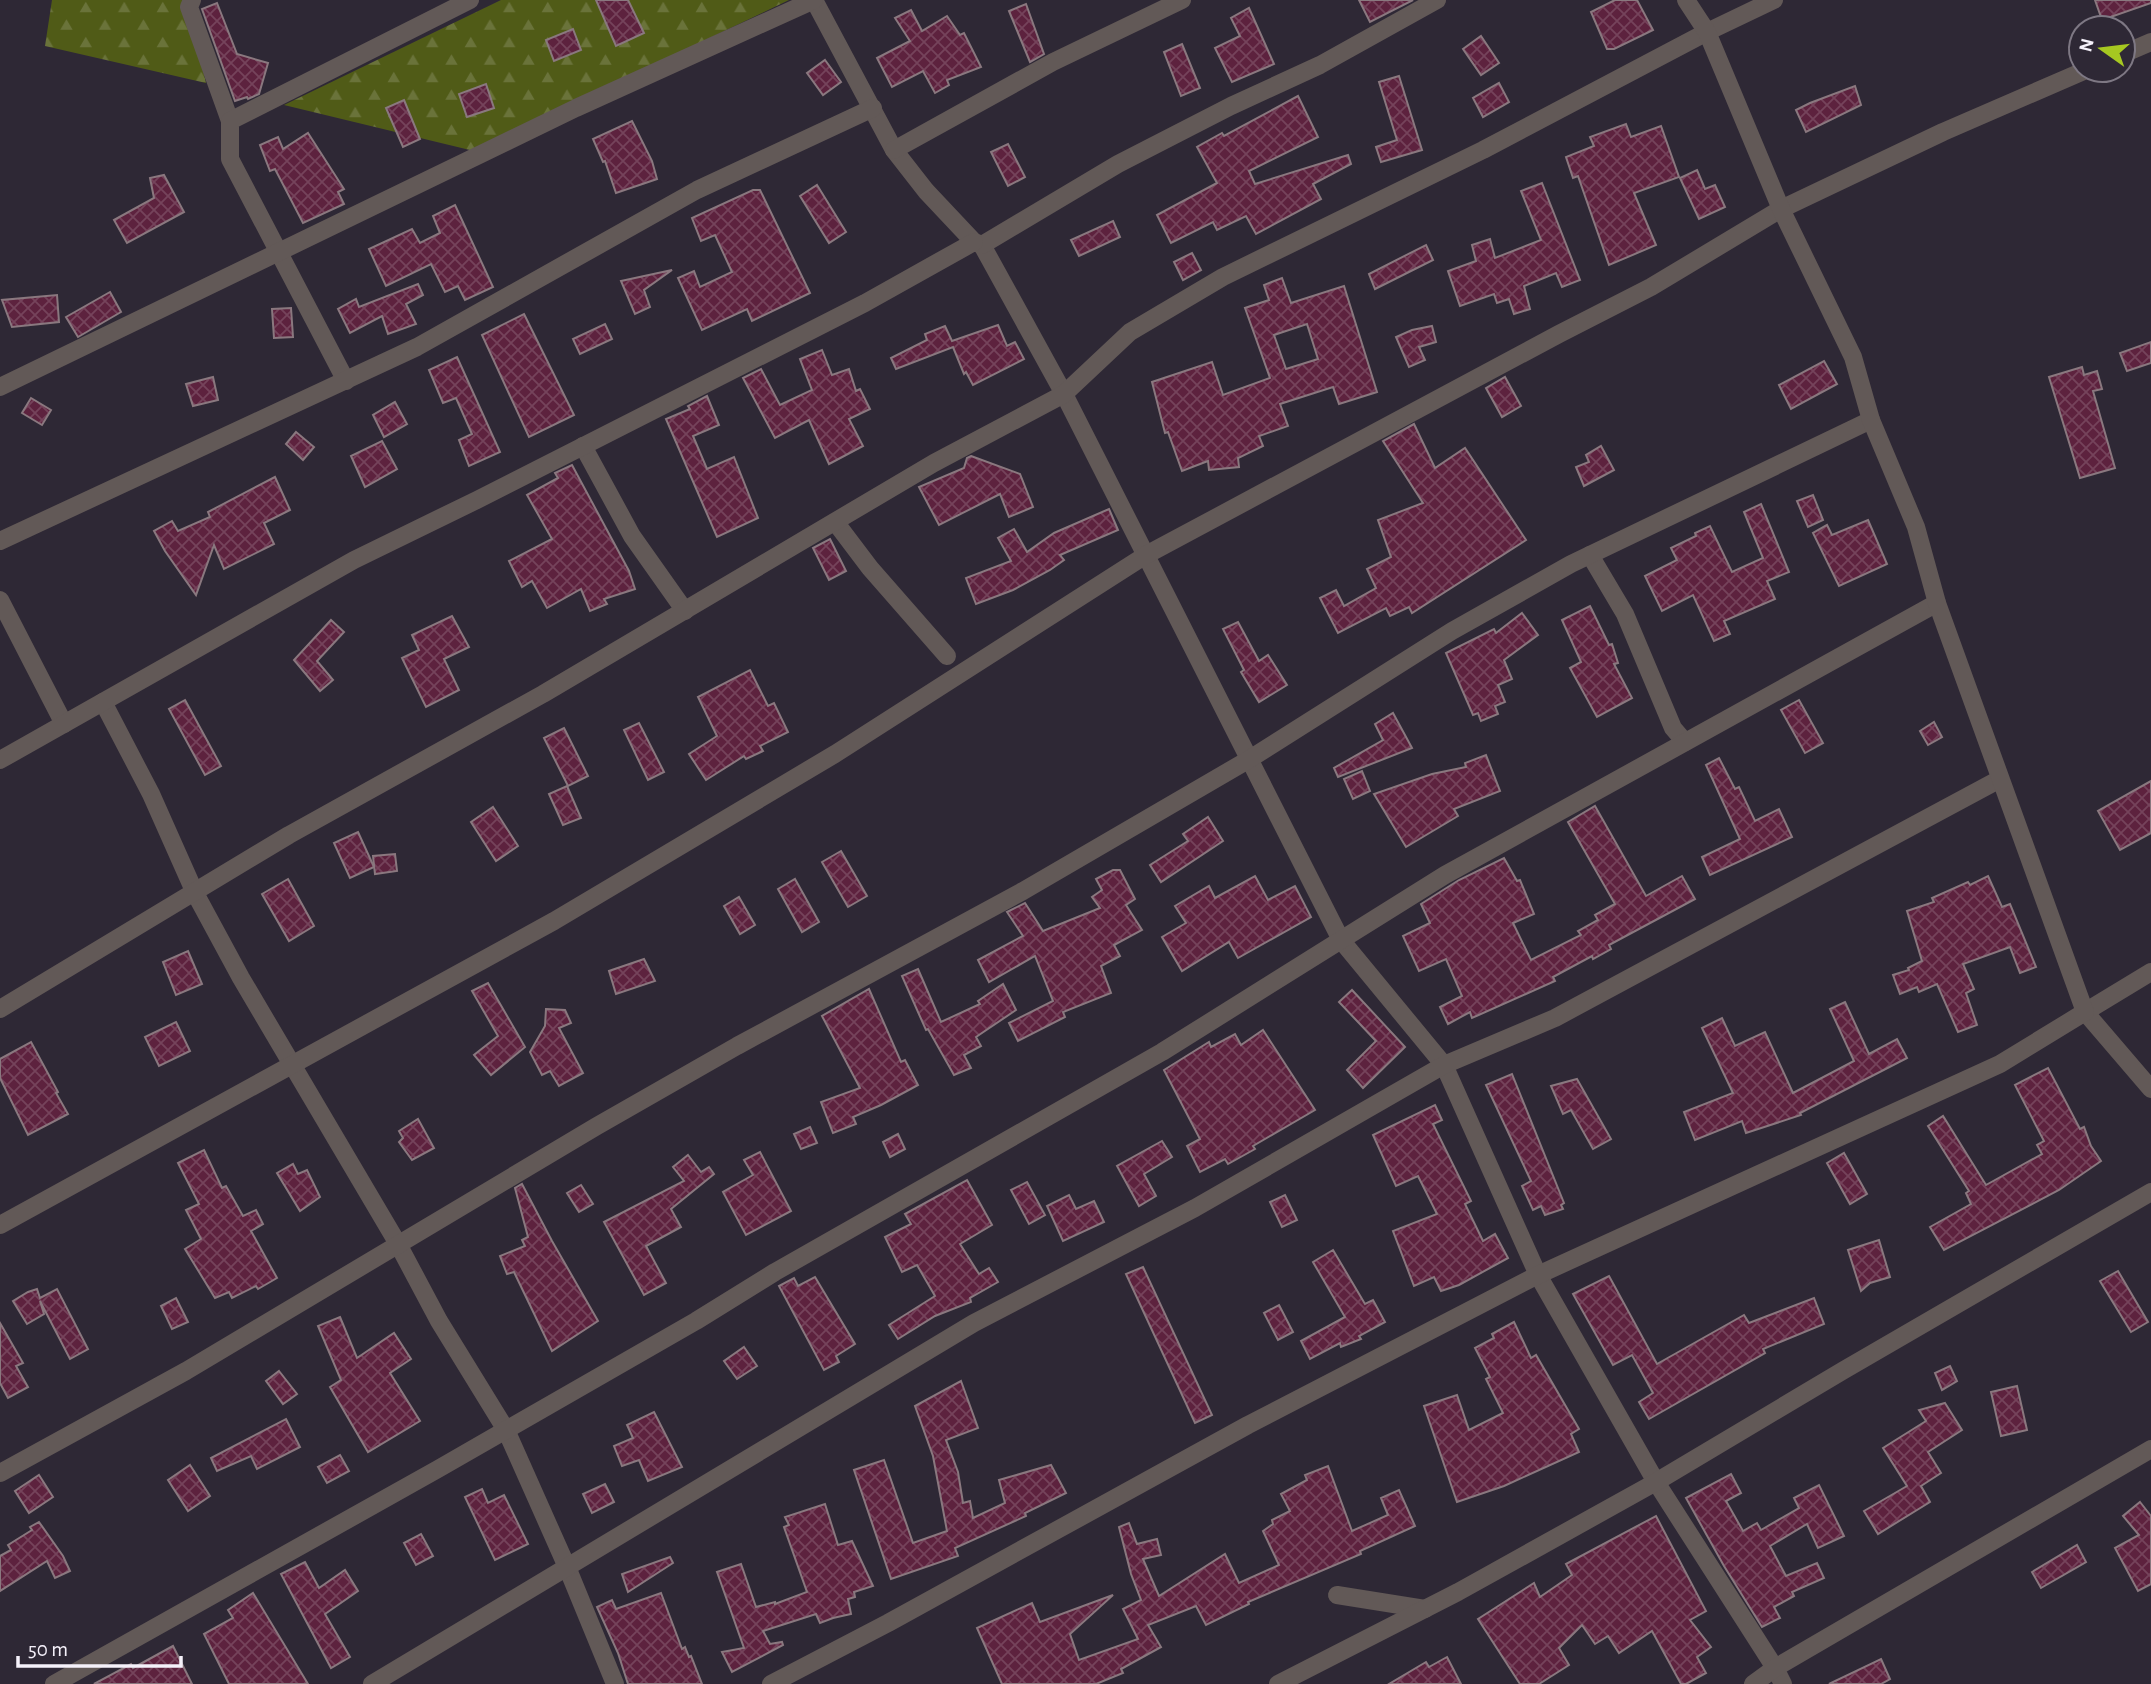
<svg xmlns="http://www.w3.org/2000/svg" width="2151" height="1684" viewBox="0 0 2151 1684" font-family="'Alegreya Sans',sans-serif">
	<style>
		.forest { fill: url(#forest-firs) }
		.building { fill: url(#building-cross-hatch); stroke: #8a787f; stroke-width: 2; fill-rule: evenodd }
		.lines { fill: none; stroke-linecap: round; stroke-linejoin: round }
		.minor { stroke: #625957; stroke-width: 18 }
	</style>
	<defs>
		<pattern id="forest-firs" width="22" height="20" patternUnits="userSpaceOnUse" patternTransform="scale(1.75)"><rect width="22" height="20" fill="#505b17"/><path d="M5 1l3.5 6h-7zM16 11l3.5 6h-7z" fill="#6a733a"/></pattern>
		<pattern id="building-cross-hatch" width="8" height="8" patternUnits="userSpaceOnUse" patternTransform="scale(1.75)"><rect width="8" height="8" fill="#5d223e"/><path d="M0 0l8 8M0 8l8-8" fill="none" stroke="#75435b"/></pattern>
	</defs>
	<rect width="100%" height="100%" fill="#2e2835"/>
	<g class="forest">
		<polygon points="52,0 193,0 190,11 206,83 45,46"/>
		<polygon points="501,0 789,0 474,151 284,105"/>
	</g>
	<g class="building">
		<polygon points="596,0 628,0 644,33 616,46"/>
		<polygon points="1359,0 1413,0 1370,22"/>
		<polygon points="1615,0 1637,0 1653,30 1614,49 1607,49 1591,12"/>
		<polygon points="2095,0 2151,0 2151,3 2102,20"/>
		<polygon points="217,3 237,54 268,63 259,94 248,99 247,97 235,101 202,9"/>
		<polygon points="1026,4 1044,54 1030,62 1009,11"/>
		<polygon points="1249,8 1274,64 1232,82 1215,48 1240,36 1231,18"/>
		<polygon points="911,10 922,31 947,16 960,35 964,33 981,67 947,80 949,85 935,93 923,71 892,87 877,58 910,41 895,18"/>
		<polygon points="573,29 581,50 554,61 546,40"/>
		<polygon points="1481,36 1499,63 1481,75 1463,49"/>
		<polygon points="1182,44 1200,88 1181,96 1164,52"/>
		<polygon points="825,60 841,82 823,95 807,73"/>
		<polygon points="1399,76 1422,150 1381,162 1376,147 1397,140 1379,82"/>
		<polygon points="1499,83 1509,102 1483,117 1473,98"/>
		<polygon points="486,84 494,108 467,117 459,94"/>
		<polygon points="1855,86 1861,105 1806,132 1796,110 1810,103"/>
		<polygon points="1298,96 1318,137 1249,171 1255,184 1348,155 1351,164 1313,184 1321,199 1256,234 1246,216 1217,230 1213,222 1171,243 1157,215 1217,183 1197,147 1222,133 1224,136"/>
		<polygon points="404,100 420,139 403,147 386,108"/>
		<polygon points="632,121 652,161 657,179 616,193 605,161 603,162 593,139"/>
		<polygon points="1626,124 1631,137 1661,126 1679,177 1634,193 1656,245 1609,265 1578,176 1573,178 1566,157 1594,146 1590,137"/>
		<polygon points="308,133 344,189 338,192 344,204 303,223 275,169 270,171 260,145 278,137 283,149"/>
		<polygon points="1008,144 1025,177 1008,186 991,152"/>
		<polygon points="1697,170 1705,189 1715,185 1725,207 1699,219 1680,178"/>
		<polygon points="164,175 184,212 127,243 114,220 154,198 150,178"/>
		<polygon points="1542,183 1580,280 1562,287 1556,273 1524,286 1530,309 1514,314 1509,299 1497,303 1494,294 1460,306 1448,271 1476,261 1472,245 1490,239 1495,258 1541,240 1521,191"/>
		<polygon points="817,185 846,232 829,243 800,196"/>
		<polygon points="753,190 760,190 810,293 752,321 747,309 702,330 678,278 694,271 700,287 732,272 715,235 701,241 692,218"/>
		<polygon points="455,205 493,287 465,300 458,286 445,292 431,264 386,286 369,249 412,229 420,243 440,233 433,216"/>
		<polygon points="1113,221 1120,237 1079,256 1071,240"/>
		<polygon points="1426,245 1433,260 1375,289 1369,274"/>
		<polygon points="1192,253 1201,270 1183,280 1174,262"/>
		<polygon points="672,270 644,290 650,307 635,314 621,281"/>
		<path d="M1282,278L1291,303L1344,286L1377,392L1339,404L1333,387L1280,404L1288,426L1259,436L1263,446L1238,458L1239,467L1209,470L1208,461L1182,471L1168,432L1165,433L1152,382L1212,362L1223,395L1270,378L1245,308L1269,300L1264,285ZM1307,324L1318,359L1286,369L1274,335Z"/>
		<polygon points="418,284 423,295 406,304 416,324 388,334 382,316 350,333 338,309 356,299 359,307"/>
		<polygon points="110,292 121,312 78,337 66,317"/>
		<polygon points="57,295 59,322 12,327 2,300"/>
		<polygon points="291,308 293,337 274,338 272,309"/>
		<polygon points="524,314 574,415 529,437 482,335"/>
		<polygon points="605,324 612,339 580,354 573,339"/>
		<polygon points="998,325 1007,346 1015,342 1024,359 973,385 966,372 964,374 953,347 896,369 891,358 927,340 925,334 945,326 952,341"/>
		<polygon points="1432,326 1436,342 1419,347 1425,360 1409,367 1396,337 1412,330"/>
		<polygon points="2151,342 2151,363 2127,371 2120,353"/>
		<polygon points="822,350 832,375 849,369 856,391 860,389 870,409 849,419 863,446 829,464 809,420 775,438 743,378 761,369 780,405 812,390 800,359"/>
		<polygon points="457,357 500,452 469,466 459,440 472,434 456,398 443,403 429,370"/>
		<polygon points="1824,361 1837,384 1791,409 1779,385"/>
		<polygon points="2082,367 2084,375 2097,371 2102,389 2093,391 2115,468 2080,478 2049,377"/>
		<polygon points="213,377 218,400 193,406 186,384"/>
		<polygon points="1505,377 1521,406 1502,417 1486,388"/>
		<polygon points="707,396 719,425 693,436 707,469 734,457 758,518 717,537 666,419 690,409 688,406"/>
		<polygon points="31,398 51,410 42,425 22,413"/>
		<polygon points="395,402 407,424 384,437 373,415"/>
		<polygon points="1414,424 1435,468 1465,448 1526,540 1412,613 1409,607 1390,616 1386,608 1338,633 1320,598 1336,590 1344,606 1376,588 1367,569 1391,557 1378,520 1423,503 1383,441"/>
		<polygon points="296,432 314,447 303,460 286,444"/>
		<polygon points="382,441 397,469 365,487 351,456"/>
		<polygon points="1601,446 1614,470 1584,486 1576,467 1589,462 1586,455"/>
		<polygon points="971,456 1020,474 1033,507 1009,517 1000,494 939,525 919,487 964,468 967,458"/>
		<polygon points="572,465 629,571 635,589 604,599 607,604 590,611 581,589 547,608 532,581 522,587 509,561 552,539 527,495 558,478 555,473"/>
		<polygon points="275,477 290,510 264,523 274,544 224,569 214,545 196,595 165,551 154,531 172,521 178,531 210,517 208,512"/>
		<polygon points="1813,495 1823,520 1808,527 1797,501"/>
		<polygon points="1761,504 1789,572 1767,581 1775,599 1724,621 1730,634 1714,641 1693,595 1662,611 1645,576 1677,560 1671,548 1696,536 1695,533 1710,526 1732,572 1763,558 1744,512"/>
		<polygon points="1109,509 1118,530 1060,555 1064,560 1050,570 1013,590 976,604 966,578 1011,561 998,538 1014,529 1027,552 1054,533"/>
		<polygon points="1868,520 1887,564 1839,586 1813,533 1827,525 1832,535"/>
		<polygon points="830,539 846,571 829,580 813,548"/>
		<polygon points="1590,606 1609,645 1612,644 1618,663 1614,664 1632,698 1597,717 1570,668 1581,662 1562,620"/>
		<polygon points="1522,613 1538,635 1504,660 1512,679 1498,685 1505,702 1495,706 1498,714 1481,721 1478,713 1473,715 1446,653 1494,629 1496,633"/>
		<polygon points="452,616 469,647 444,659 459,690 426,707 402,658 419,650 412,635"/>
		<polygon points="331,620 344,632 317,661 333,680 320,691 294,660"/>
		<polygon points="1238,622 1259,661 1268,655 1287,685 1259,702 1241,672 1244,670 1223,629"/>
		<polygon points="750,670 768,706 774,703 788,732 760,746 763,751 746,759 744,756 706,780 689,754 717,736 698,697"/>
		<polygon points="185,700 221,766 205,775 169,709"/>
		<polygon points="1799,700 1823,743 1805,753 1781,710"/>
		<polygon points="1393,713 1412,748 1338,777 1334,768 1383,740 1375,724"/>
		<polygon points="1934,722 1942,737 1928,745 1920,731"/>
		<polygon points="639,723 664,772 648,780 624,730"/>
		<polygon points="564,728 588,776 568,786 544,738"/>
		<polygon points="1486,755 1500,791 1454,809 1458,816 1406,847 1374,794 1432,774 1466,767 1465,763"/>
		<polygon points="1719,758 1735,789 1739,787 1755,821 1779,809 1792,837 1710,875 1702,857 1740,839 1706,765"/>
		<polygon points="1362,771 1370,791 1353,799 1344,779"/>
		<polygon points="2151,781 2151,833 2120,850 2098,811"/>
		<polygon points="567,786 581,818 563,825 549,794"/>
		<polygon points="1595,806 1646,896 1682,876 1695,899 1609,945 1611,949 1593,959 1592,956 1553,977 1555,981 1472,1018 1470,1012 1448,1024 1440,1007 1462,996 1446,959 1419,971 1403,936 1430,923 1421,904 1459,880 1504,858 1517,881 1520,880 1534,914 1513,923 1531,960 1581,935 1578,931 1598,920 1595,915 1615,904 1568,822"/>
		<polygon points="493,807 518,846 496,861 471,822"/>
		<polygon points="1208,817 1223,841 1161,882 1150,865 1188,841 1183,834"/>
		<polygon points="358,832 374,867 350,878 334,843"/>
		<polygon points="841,851 867,896 848,907 822,862"/>
		<polygon points="395,854 397,871 375,874 373,856"/>
		<polygon points="1113,870 1120,870 1135,899 1126,905 1142,930 1114,945 1120,956 1101,966 1111,993 1063,1012 1065,1017 1018,1041 1009,1023 1053,1001 1035,956 989,982 978,960 1023,936 1007,912 1025,903 1043,931 1100,908 1092,897 1102,890 1096,879"/>
		<polygon points="1255,876 1268,900 1295,886 1311,917 1238,958 1229,942 1182,971 1162,937 1186,923 1175,906 1209,886 1215,898"/>
		<polygon points="1988,876 2002,907 2010,904 2036,967 2020,973 2010,947 1963,964 1974,989 1966,993 1977,1025 1958,1032 1937,984 1919,992 1917,987 1900,994 1893,975 1909,970 1908,968 1922,961 1907,911 1934,902 1932,898 1968,882 1970,885"/>
		<polygon points="288,879 314,926 289,941 262,894"/>
		<polygon points="795,879 819,922 802,932 778,889"/>
		<polygon points="739,897 755,925 740,934 724,906"/>
		<polygon points="188,951 202,984 176,995 163,962"/>
		<polygon points="644,959 655,981 616,994 609,971"/>
		<polygon points="918,969 941,1022 980,1004 978,1001 1003,984 1016,1010 976,1037 981,1046 964,1055 971,1068 954,1075 928,1029 926,1030 902,976"/>
		<polygon points="488,983 525,1047 491,1075 474,1055 498,1036 472,991"/>
		<polygon points="869,989 901,1062 905,1060 918,1085 881,1105 853,1117 856,1124 833,1133 821,1102 860,1088 822,1016"/>
		<polygon points="1352,990 1405,1047 1363,1088 1347,1070 1376,1041 1339,1002"/>
		<polygon points="1845,1002 1869,1054 1897,1039 1907,1058 1800,1113 1801,1115 1746,1133 1742,1121 1695,1140 1684,1112 1733,1093 1702,1028 1722,1018 1735,1046 1765,1032 1793,1093 1854,1061 1830,1009"/>
		<polygon points="546,1009 565,1010 571,1023 559,1028 583,1073 559,1086 550,1071 542,1075 530,1052 545,1026"/>
		<polygon points="176,1022 190,1051 159,1066 145,1037"/>
		<polygon points="1263,1030 1315,1110 1253,1146 1255,1149 1228,1164 1225,1159 1200,1172 1187,1146 1200,1139 1164,1070 1209,1042 1211,1047 1235,1034 1241,1045"/>
		<polygon points="31,1042 58,1092 56,1093 68,1114 28,1135 0,1078 0,1059"/>
		<polygon points="2048,1068 2080,1129 2084,1127 2091,1146 2101,1161 2059,1190 1944,1250 1930,1227 1971,1204 1966,1193 1969,1191 1928,1126 1943,1116 1986,1185 2042,1154 2037,1145 2044,1141 2015,1085"/>
		<polygon points="1512,1074 1564,1203 1561,1205 1563,1209 1545,1215 1541,1206 1533,1210 1522,1186 1531,1181 1486,1085"/>
		<polygon points="1577,1079 1611,1139 1593,1149 1571,1110 1563,1114 1551,1086"/>
		<polygon points="1435,1105 1442,1120 1433,1124 1471,1201 1465,1204 1483,1241 1495,1234 1508,1258 1459,1285 1441,1291 1434,1277 1414,1286 1393,1231 1437,1214 1418,1176 1396,1186 1373,1135"/>
		<polygon points="418,1119 434,1148 412,1160 399,1142 403,1138 399,1131"/>
		<polygon points="810,1127 817,1143 801,1149 794,1134"/>
		<polygon points="898,1134 905,1149 890,1157 883,1142"/>
		<polygon points="1162,1141 1172,1157 1144,1174 1156,1196 1139,1206 1117,1166"/>
		<polygon points="204,1150 222,1188 226,1186 243,1216 256,1210 263,1224 251,1231 277,1278 258,1289 256,1286 232,1298 229,1292 215,1298 185,1249 201,1239 186,1210 199,1204 178,1163"/>
		<polygon points="760,1152 791,1211 746,1235 723,1192 753,1175 744,1160"/>
		<polygon points="1844,1153 1867,1194 1850,1204 1827,1163"/>
		<polygon points="688,1155 701,1172 709,1167 714,1174 671,1209 681,1227 646,1246 666,1283 644,1295 604,1222 684,1181 673,1167"/>
		<polygon points="293,1164 298,1174 307,1170 320,1197 300,1211 277,1173"/>
		<polygon points="967,1180 992,1225 960,1244 979,1274 989,1268 998,1282 970,1298 971,1302 935,1316 898,1339 889,1325 935,1296 917,1265 902,1272 885,1237 911,1224 905,1214"/>
		<polygon points="1027,1182 1045,1215 1029,1224 1011,1190"/>
		<polygon points="522,1184 552,1241 598,1321 552,1351 514,1272 507,1274 500,1256 525,1246 522,1240 528,1237 515,1188"/>
		<polygon points="581,1185 593,1204 579,1212 567,1193"/>
		<polygon points="1069,1195 1076,1209 1094,1201 1104,1222 1063,1241 1047,1206"/>
		<polygon points="1285,1195 1297,1220 1282,1227 1270,1202"/>
		<polygon points="1879,1240 1890,1277 1870,1283 1861,1291 1848,1250"/>
		<polygon points="1333,1250 1365,1304 1373,1300 1385,1322 1359,1336 1361,1339 1341,1347 1340,1343 1310,1359 1301,1341 1345,1317 1313,1262"/>
		<polygon points="1143,1267 1212,1415 1195,1423 1126,1274"/>
		<polygon points="2118,1271 2148,1322 2131,1332 2100,1281"/>
		<polygon points="1609,1276 1657,1364 1744,1315 1749,1323 1814,1298 1824,1324 1763,1349 1765,1353 1649,1419 1639,1402 1653,1393 1632,1355 1613,1365 1573,1294"/>
		<polygon points="815,1277 855,1344 836,1356 839,1362 824,1370 779,1286 794,1278 798,1286"/>
		<polygon points="37,1289 40,1298 57,1289 88,1349 70,1359 40,1301 44,1314 27,1324 13,1301 28,1292"/>
		<polygon points="176,1298 188,1322 172,1329 161,1306"/>
		<polygon points="1279,1305 1293,1332 1278,1340 1264,1313"/>
		<polygon points="340,1317 357,1358 394,1333 411,1359 390,1373 420,1421 368,1452 330,1387 341,1380 318,1326"/>
		<polygon points="1514,1322 1531,1358 1536,1355 1579,1429 1571,1434 1579,1452 1504,1486 1457,1502 1424,1406 1457,1395 1469,1430 1503,1413 1486,1379 1490,1377 1475,1348 1494,1338 1492,1334"/>
		<polygon points="0,1323 23,1363 16,1366 28,1387 8,1398 0,1383"/>
		<polygon points="744,1347 757,1366 737,1379 724,1361"/>
		<polygon points="1950,1366 1957,1381 1942,1390 1935,1373"/>
		<polygon points="279,1371 297,1394 283,1404 266,1381"/>
		<polygon points="961,1381 978,1428 946,1440 958,1472 963,1503 970,1501 973,1518 1005,1503 999,1480 1051,1465 1066,1493 1025,1513 1026,1516 955,1548 958,1556 891,1579 854,1470 884,1460 913,1543 947,1531 933,1456 915,1406"/>
		<polygon points="2017,1386 2027,1430 2001,1436 1991,1392"/>
		<polygon points="1945,1403 1962,1430 1928,1452 1941,1473 1921,1486 1930,1502 1878,1534 1864,1511 1907,1486 1883,1448 1926,1421 1919,1410"/>
		<polygon points="654,1412 682,1467 648,1481 639,1460 622,1466 614,1446 633,1438 627,1425"/>
		<polygon points="286,1419 300,1447 257,1469 251,1456 217,1471 211,1458"/>
		<polygon points="340,1455 349,1471 327,1483 318,1467"/>
		<polygon points="190,1465 210,1496 188,1511 168,1480"/>
		<polygon points="1328,1466 1352,1531 1388,1515 1381,1498 1399,1490 1415,1526 1360,1551 1361,1554 1248,1602 1249,1604 1206,1625 1196,1606 1148,1625 1161,1647 1121,1669 1123,1673 1096,1684 1002,1684 977,1628 1032,1603 1040,1622 1113,1595 1070,1634 1079,1660 1138,1639 1123,1609 1141,1600 1131,1574 1119,1527 1129,1523 1137,1544 1157,1539 1161,1555 1143,1559 1159,1596 1225,1554 1239,1583 1279,1565 1263,1531 1273,1524 1272,1520 1290,1511 1281,1494 1307,1480 1305,1475"/>
		<polygon points="1731,1474 1741,1493 1726,1501 1743,1531 1757,1523 1761,1530 1799,1508 1794,1498 1819,1485 1844,1536 1818,1548 1807,1524 1770,1546 1786,1576 1817,1563 1824,1578 1792,1592 1794,1596 1774,1607 1780,1618 1762,1627 1724,1566 1686,1498"/>
		<polygon points="39,1475 53,1497 29,1513 15,1491"/>
		<polygon points="605,1484 614,1502 592,1513 583,1494"/>
		<polygon points="482,1489 488,1503 504,1495 528,1544 495,1560 465,1497"/>
		<polygon points="2140,1502 2151,1516 2151,1584 2138,1591 2115,1548 2139,1535 2123,1516"/>
		<polygon points="825,1504 838,1545 852,1541 873,1586 854,1592 855,1597 848,1599 851,1614 833,1618 820,1623 816,1614 763,1631 770,1644 782,1642 783,1645 732,1672 722,1652 744,1648 717,1572 741,1564 756,1607 775,1602 775,1604 807,1592 784,1527 789,1525 785,1517"/>
		<polygon points="1656,1516 1706,1611 1690,1620 1711,1647 1697,1657 1706,1673 1686,1684 1681,1684 1652,1631 1619,1653 1608,1636 1595,1644 1582,1625 1559,1648 1569,1665 1539,1684 1520,1684 1478,1619 1534,1583 1540,1597 1572,1575 1566,1564"/>
		<polygon points="39,1522 63,1556 70,1571 55,1578 47,1561 0,1591 0,1556 11,1550 8,1545 32,1530 30,1527"/>
		<polygon points="421,1534 433,1556 416,1565 404,1543"/>
		<polygon points="2077,1545 2086,1562 2041,1588 2032,1572"/>
		<polygon points="670,1557 673,1563 628,1592 622,1574"/>
		<polygon points="305,1562 319,1588 345,1570 358,1591 325,1614 350,1657 331,1668 281,1574"/>
		<polygon points="253,1593 308,1684 229,1684 204,1634 233,1618 228,1610"/>
		<polygon points="661,1593 682,1649 685,1647 689,1657 691,1656 702,1684 628,1684 618,1653 597,1607 612,1600 616,1609"/>
		<polygon points="173,1646 192,1684 94,1684 131,1664 133,1668"/>
		<polygon points="1447,1657 1461,1684 1389,1684 1426,1662 1429,1667"/>
		<polygon points="1881,1659 1890,1679 1881,1684 1829,1684"/>
	</g>
	<g class="lines">
		<g class="minor">
			<polyline points="192,0 189,7 230,121"/>
			<polyline points="814,0 894,150 926,191 974,242 982,245 1064,394 1341,940 1444,1065 1538,1275 1656,1482 1775,1668 1783,1684"/>
			<polyline points="2123,54 2151,42"/>
			<polyline points="894,150 1053,62 1182,0"/>
			<polyline points="982,245 1118,164 1231,106 1320,65 1437,0"/>
			<polyline points="346,381 230,159 230,121 470,0"/>
			<polyline points="0,387 576,108 814,0"/>
			<polyline points="583,446 632,536 685,611"/>
			<polyline points="836,523 870,568 947,656"/>
			<polyline points="0,541 417,347 697,190 873,108"/>
			<polyline points="1590,555 1625,614 1673,728 1685,742"/>
			<polyline points="0,600 64,724"/>
			<polyline points="103,702 151,794 195,893 241,978 398,1244 439,1321 506,1430 567,1567 615,1684"/>
			<polyline points="0,760 354,560 477,500 865,303 974,242"/>
			<polyline points="2151,972 2085,1012 2151,1089"/>
			<polyline points="0,1009 289,835 543,694 934,463 1064,394 1130,332 1223,277 1483,150 1707,32 1774,0"/>
			<polyline points="0,1225 554,921 835,754 1146,555 1559,334 1651,287 1781,209 1943,132 2086,70"/>
			<polyline points="0,1473 186,1371 597,1126 737,1046 1023,891 1248,760 1452,631 1571,564 1871,420"/>
			<polyline points="1337,1595 1425,1609"/>
			<polyline points="54,1684 438,1469 696,1321 775,1272 1162,1052 1445,875 1937,603"/>
			<polyline points="372,1684 974,1323 1195,1208 1444,1065 1555,1018 2000,779"/>
			<polyline points="771,1684 888,1623 1248,1425 1538,1275 2000,1064 2085,1012 1937,603 1916,527 1871,420 1853,357 1781,209 1707,32 1686,0"/>
			<polyline points="1278,1684 1458,1592 1656,1482 1844,1370 2151,1192"/>
			<polyline points="1753,1684 1775,1668 2151,1449"/>
		</g>
	</g>
	<g transform="translate(2102 49) rotate(284)"><circle r="33" fill="#2e2835" stroke="#7e7884" stroke-width="2"/>
	<path d="M0-5L12 26L0 18L-12 26Z" fill="#a6c821"/>
	<text y="-10" font-size="19" font-weight="bold" text-anchor="middle" fill="#f5f1fa">N</text>
	</g>
	<path d="M18 1656v10h163v-10" fill="none" stroke="#f5f1fa" stroke-width="3.5"/>
	<text x="28" y="1656" font-size="21" fill="#f5f1fa" stroke="#2e2835" stroke-width="5" paint-order="stroke">50 m</text>
</svg>
